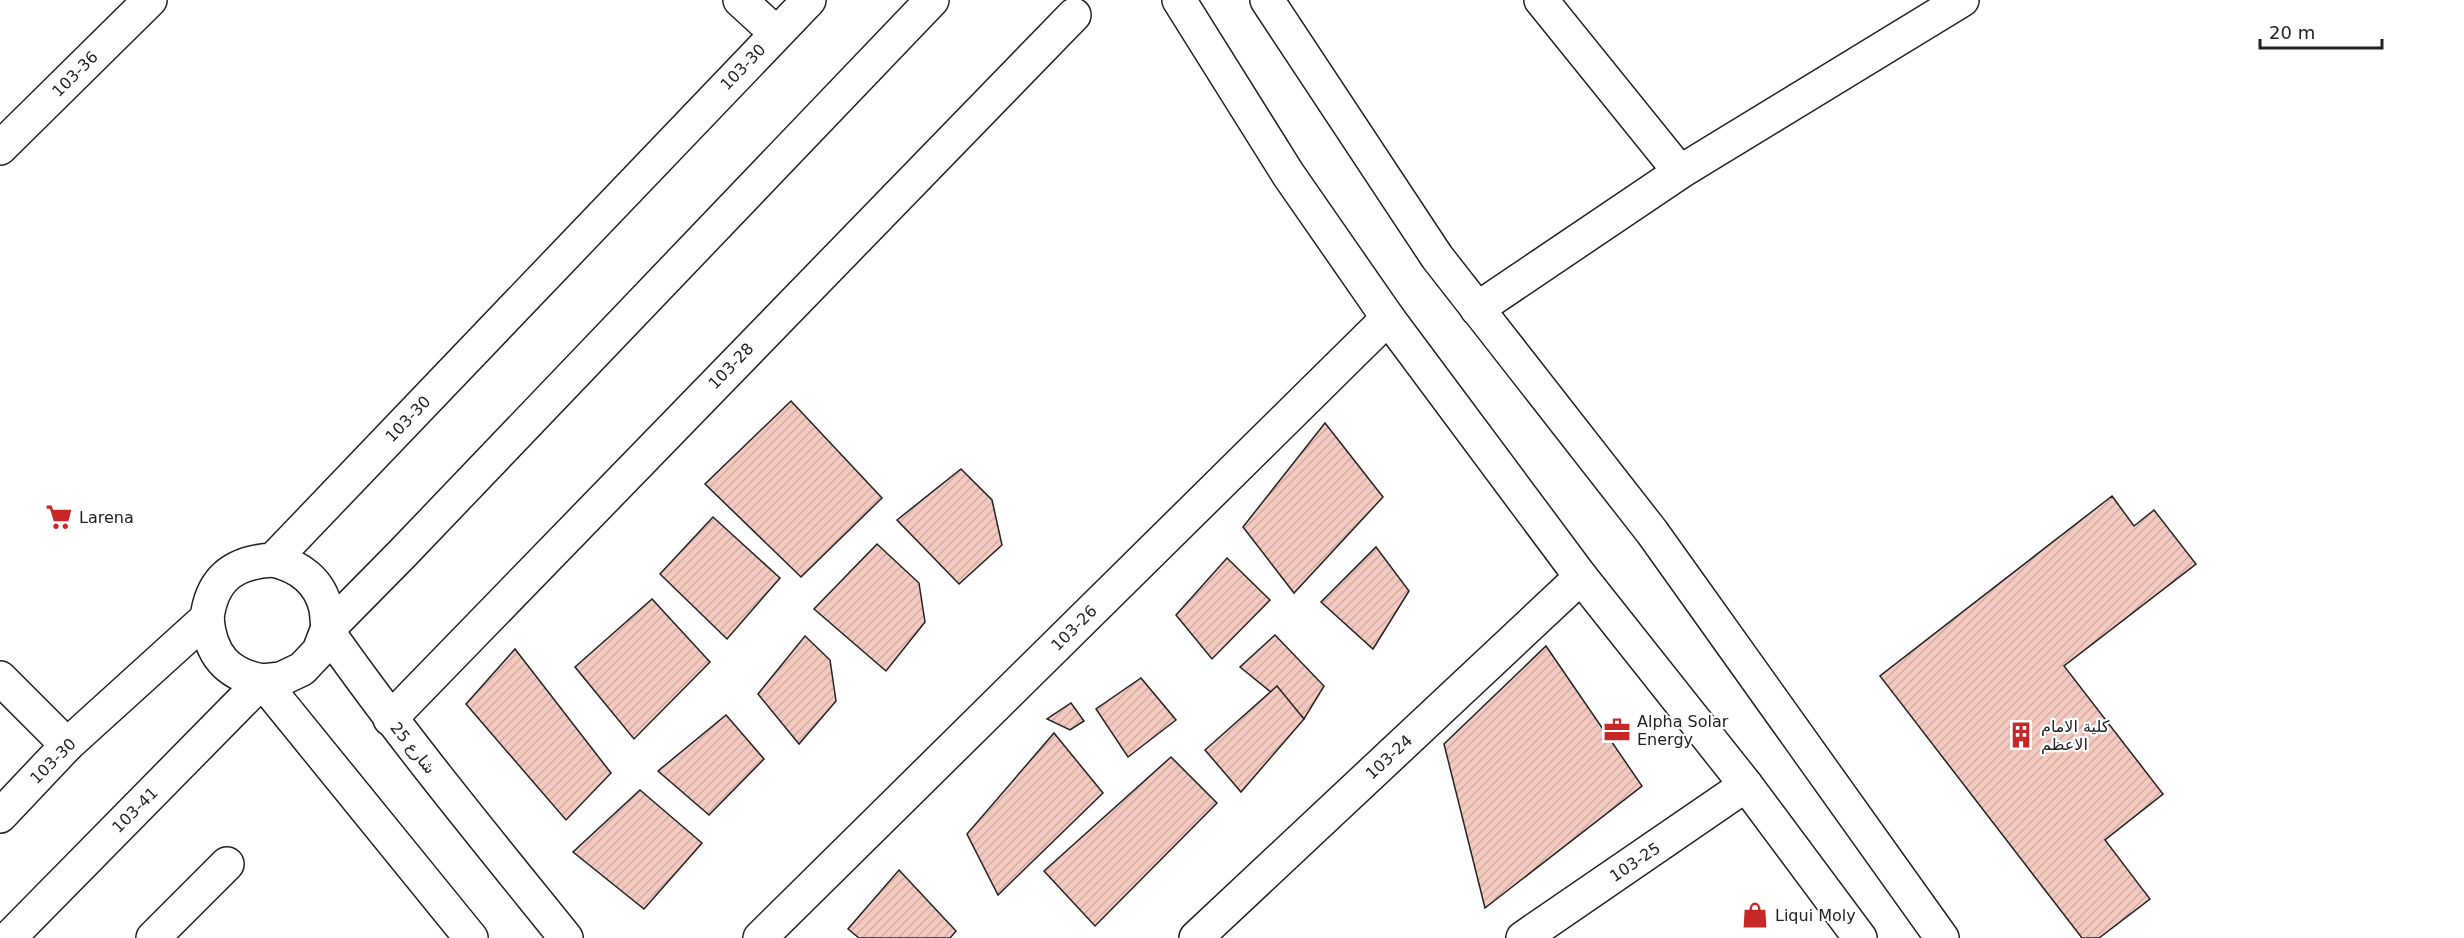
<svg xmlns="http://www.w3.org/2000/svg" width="2464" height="938" viewBox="0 0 2464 938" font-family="'DejaVu Sans','Noto Sans Arabic',sans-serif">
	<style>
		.building { fill: url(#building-hatch); stroke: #222; stroke-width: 1.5 }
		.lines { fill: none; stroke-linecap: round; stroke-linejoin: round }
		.minor-casing { stroke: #222; stroke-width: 36 }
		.major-casing { stroke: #222; stroke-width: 36 }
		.minor { stroke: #fff; stroke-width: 33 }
		.major { stroke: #fff; stroke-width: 33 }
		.labels { text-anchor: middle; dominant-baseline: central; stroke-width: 4.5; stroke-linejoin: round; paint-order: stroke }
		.street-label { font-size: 16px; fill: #222; stroke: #fff }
		.poi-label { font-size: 16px; fill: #222; stroke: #fff; text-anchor: start }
	</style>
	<defs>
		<pattern id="building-hatch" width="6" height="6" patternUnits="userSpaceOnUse" patternTransform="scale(1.5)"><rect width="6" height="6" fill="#f3c9c0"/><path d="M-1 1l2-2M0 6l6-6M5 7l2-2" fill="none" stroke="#d0aca5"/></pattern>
	</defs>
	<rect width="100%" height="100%" fill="#fff"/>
	<g class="building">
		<polygon points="791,401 882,498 801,577 705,484"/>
		<polygon points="1325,423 1383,497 1294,593 1243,527"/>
		<polygon points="961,469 992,500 1002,545 959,584 897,520"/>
		<polygon points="2112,496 2134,526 2154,510 2196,564 2064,666 2163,794 2105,840 2150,899 2099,938 2082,938 1880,676"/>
		<polygon points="713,517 780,578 727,639 660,574"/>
		<polygon points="877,544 919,583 925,622 886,671 814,609"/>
		<polygon points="1376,547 1409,591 1373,649 1321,602"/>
		<polygon points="1227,558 1270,600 1212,659 1176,615"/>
		<polygon points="652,599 710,662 634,739 575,667"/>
		<polygon points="1275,635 1324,686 1304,719 1240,667"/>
		<polygon points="805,636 830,660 836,701 799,744 758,694"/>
		<polygon points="1546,646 1642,786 1485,908 1444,744"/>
		<polygon points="515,649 611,773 566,820 466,704"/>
		<polygon points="1141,678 1176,720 1128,757 1096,709"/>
		<polygon points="1277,686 1304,719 1241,792 1205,750"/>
		<polygon points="1071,703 1084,721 1070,730 1047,719"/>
		<polygon points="726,715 764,759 709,815 658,771"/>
		<polygon points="1054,733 1103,793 998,895 967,834"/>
		<polygon points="1171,757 1217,803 1095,926 1044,871"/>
		<polygon points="640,790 702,843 644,909 573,852"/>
		<polygon points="899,870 956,931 950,938 859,938 848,929"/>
	</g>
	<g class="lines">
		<g class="minor-casing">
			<g id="minor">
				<polyline points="740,0 776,33"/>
				<polyline points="1541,0 1680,172"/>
				<polyline points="0,148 150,0"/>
				<polyline points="1477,309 1680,172 1962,0"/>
				<path d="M273,560C299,566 320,581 326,609C328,622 326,628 333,639C406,742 487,840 566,938"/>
				<path d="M207,618C210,654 226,674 262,681L471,938"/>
				<polyline points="0,678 67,745"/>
				<polyline points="390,719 1074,15"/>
				<path d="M0,816L67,745L207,618C212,578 234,562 273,560L809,0"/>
				<polyline points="9,938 262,681 281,679 302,669 319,651 327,630 402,554 932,0"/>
				<polyline points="153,938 227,864"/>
				<polyline points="760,938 1388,318"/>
				<polyline points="1196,938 1581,577"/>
				<polyline points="1523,938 1746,785"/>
			</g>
		</g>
		<g class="major-casing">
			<g id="major">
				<polyline points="1179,0 1288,174 1388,318 1581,577 1746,785 1860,938"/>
				<polyline points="1267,0 1437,257 1652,532 1942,938"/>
			</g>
		</g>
		<use href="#minor" class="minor"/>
		<use href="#major" class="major"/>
	</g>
	<defs>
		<g id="supermarket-bare" transform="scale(2.07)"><path d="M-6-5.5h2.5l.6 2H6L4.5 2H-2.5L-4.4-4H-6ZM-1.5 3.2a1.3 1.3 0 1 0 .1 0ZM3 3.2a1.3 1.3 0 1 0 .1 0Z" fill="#c62828" stroke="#fff" stroke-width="2.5" paint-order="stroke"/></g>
		<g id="office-bare" transform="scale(2.07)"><path d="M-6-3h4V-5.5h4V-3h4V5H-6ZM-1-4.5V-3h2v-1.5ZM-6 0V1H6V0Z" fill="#c62828" stroke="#fff" stroke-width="2.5" paint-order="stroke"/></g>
		<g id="building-bare" transform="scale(2.07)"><path d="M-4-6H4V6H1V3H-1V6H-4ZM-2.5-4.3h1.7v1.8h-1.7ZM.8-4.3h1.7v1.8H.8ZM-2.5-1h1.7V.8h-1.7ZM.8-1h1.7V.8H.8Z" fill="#c62828" stroke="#fff" stroke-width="2.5" paint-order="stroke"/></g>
		<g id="shop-bare" transform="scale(2.07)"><path d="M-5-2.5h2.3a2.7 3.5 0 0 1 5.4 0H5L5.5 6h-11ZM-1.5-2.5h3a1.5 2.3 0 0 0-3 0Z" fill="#c62828" stroke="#fff" stroke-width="2.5" paint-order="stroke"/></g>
	</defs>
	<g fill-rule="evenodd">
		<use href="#supermarket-bare" x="59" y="517"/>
		<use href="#office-bare" x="1617" y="730"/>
		<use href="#building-bare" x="2021" y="735"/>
		<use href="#shop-bare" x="1755" y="915"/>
	</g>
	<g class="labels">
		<g class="street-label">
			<text transform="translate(743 67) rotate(-46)">103-30</text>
			<text transform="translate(75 74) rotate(-45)">103-36</text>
			<text transform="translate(731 366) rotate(-46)">103-28</text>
			<text transform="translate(408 419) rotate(-46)">103-30</text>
			<text transform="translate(1074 628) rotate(-45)">103-26</text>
			<text transform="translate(413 748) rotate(51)">شارع 25</text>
			<text transform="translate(1389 757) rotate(-43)">103-24</text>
			<text transform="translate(53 761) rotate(-45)">103-30</text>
			<text transform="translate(135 810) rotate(-45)">103-41</text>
			<text transform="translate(1635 862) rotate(-34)">103-25</text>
		</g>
		<g class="poi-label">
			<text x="79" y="517">Larena</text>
			<text x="1637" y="721">Alpha Solar<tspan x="1637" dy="18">Energy</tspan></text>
			<text x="2041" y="726">كلية الامام<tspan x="2041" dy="18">الاعظم</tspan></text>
			<text x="1775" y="915">Liqui Moly</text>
		</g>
	</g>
	<path d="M2260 39v9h122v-9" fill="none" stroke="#222222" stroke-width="3"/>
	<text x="2269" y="39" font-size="18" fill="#222222" stroke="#ffffff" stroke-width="4.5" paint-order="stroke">20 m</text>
</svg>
